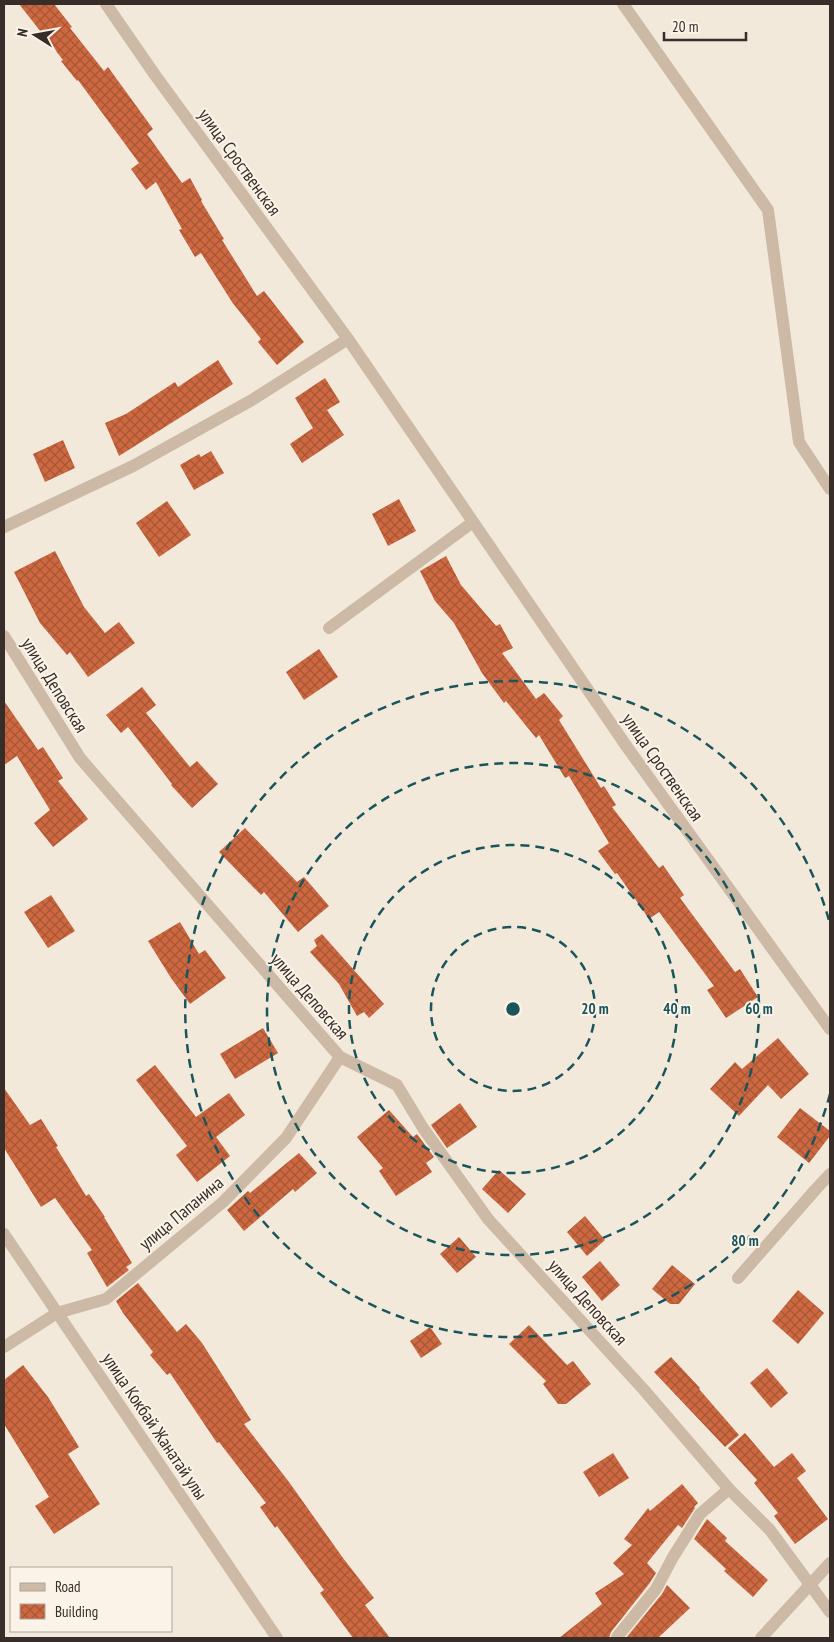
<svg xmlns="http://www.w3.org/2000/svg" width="834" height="1642" viewBox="0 0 834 1642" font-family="'PT Sans Narrow',sans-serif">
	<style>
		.building { fill: url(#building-cross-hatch) }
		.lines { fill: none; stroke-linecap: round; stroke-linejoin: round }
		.service { stroke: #ccb9a6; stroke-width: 12 }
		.minor { stroke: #ccb9a6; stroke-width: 12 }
		.ring { fill: none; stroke: #1a555c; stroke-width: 2.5; stroke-dasharray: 9 6 }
		.labels { text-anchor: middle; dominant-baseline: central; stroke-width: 4; stroke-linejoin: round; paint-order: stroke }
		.street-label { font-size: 18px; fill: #382d28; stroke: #fbf3e8 }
		.centre { fill: #1a555c; stroke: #fbf3e8; stroke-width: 2.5 }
		.ring-label { font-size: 15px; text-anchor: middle; font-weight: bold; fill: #1a555c; stroke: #fbf3e8; stroke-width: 4; stroke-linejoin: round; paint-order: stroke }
	</style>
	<defs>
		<pattern id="building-cross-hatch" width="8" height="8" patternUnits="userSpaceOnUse" patternTransform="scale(1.25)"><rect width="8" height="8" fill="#cd6840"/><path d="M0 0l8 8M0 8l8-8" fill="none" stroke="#a75636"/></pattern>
	</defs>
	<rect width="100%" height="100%" fill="#f3e9db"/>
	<g class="building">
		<polygon points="19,4 54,4 72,27 70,28 104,71 108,67 153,129 147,134 182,183 190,178 202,200 201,201 224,239 222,240 257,296 264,291 304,342 277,365 258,342 261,339 232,302 201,253 195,257 179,230 182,229 156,182 146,190 131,169 139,163 78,80 77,81 61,61 63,60"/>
		<polygon points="218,360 233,384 119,456 105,423 126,414 175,382 178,387"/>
		<polygon points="325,378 340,402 327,410 344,435 302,463 290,444 313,428 295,398"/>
		<polygon points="63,440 75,468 45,482 33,454"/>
		<polygon points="211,451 224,473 194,490 180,465 199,454 201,457"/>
		<polygon points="399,499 416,531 388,546 372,514"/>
		<polygon points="167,501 191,535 159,557 136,523"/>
		<polygon points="55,551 84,607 105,633 119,622 135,643 88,677 70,652 67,655 40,623 14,572"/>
		<polygon points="446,556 461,585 496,626 500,624 513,648 502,653 536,699 544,693 563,716 559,720 601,788 604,786 616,805 612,807 659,868 663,865 684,895 680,898 735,972 740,969 758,997 726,1018 707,990 714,986 659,912 649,919 617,873 615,874 598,851 609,843 569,776 565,778 539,735 536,738 506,701 504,703 482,673 454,623 435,601 420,571"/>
		<polygon points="319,649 338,677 304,700 286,672"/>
		<polygon points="142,687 156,705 146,713 190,767 197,761 218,784 192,808 171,785 172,784 128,727 121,733 106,715"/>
		<polygon points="4,701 38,750 43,747 63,778 58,781 88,819 53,847 34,823 50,810 17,756 4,765"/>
		<polygon points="245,828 297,882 304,877 329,906 298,932 264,892 261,895 219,852"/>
		<polygon points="51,895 75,931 48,948 24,912"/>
		<polygon points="180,922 199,954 205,950 226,978 190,1004 171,978 148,941"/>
		<polygon points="322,934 384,1004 369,1018 364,1012 357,1016 339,984 310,952 317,946 314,940"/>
		<polygon points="263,1028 278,1053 235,1079 220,1054"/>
		<polygon points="778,1038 809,1074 781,1099 768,1085 739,1116 710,1089 735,1062 742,1069"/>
		<polygon points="155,1065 196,1117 229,1093 245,1115 216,1137 230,1156 197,1182 176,1155 187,1146 136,1080"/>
		<polygon points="4,1088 30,1125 41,1119 58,1146 56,1147 86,1196 89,1194 105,1217 104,1217 132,1263 126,1267 129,1270 107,1287 87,1253 92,1250 55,1198 41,1207 4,1148"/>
		<polygon points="460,1103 477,1127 447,1148 431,1125"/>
		<polygon points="800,1108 830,1131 830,1136 809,1163 777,1137"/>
		<polygon points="389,1110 413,1137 417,1134 434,1157 426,1163 432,1172 396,1196 379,1171 383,1168 357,1137"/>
		<polygon points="299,1153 317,1173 295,1192 293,1189 244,1231 227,1210 248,1191 250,1193"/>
		<polygon points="499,1170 526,1194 508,1213 482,1189"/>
		<polygon points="585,1216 605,1240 587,1256 567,1232"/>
		<polygon points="459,1237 476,1257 457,1273 440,1254"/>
		<polygon points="600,1261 620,1285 602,1301 582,1277"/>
		<polygon points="672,1265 695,1284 679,1304 670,1304 652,1289"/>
		<polygon points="138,1283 177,1332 186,1324 202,1343 251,1420 244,1424 289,1482 343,1558 374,1598 365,1605 390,1638 353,1638 320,1593 324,1590 277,1526 275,1528 260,1507 266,1503 219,1442 217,1443 170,1373 167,1375 150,1355 153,1352 123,1313 116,1301"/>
		<polygon points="798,1290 824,1313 798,1344 772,1321"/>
		<polygon points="529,1325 567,1365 573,1361 591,1384 566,1404 558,1404 543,1384 546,1381 509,1344"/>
		<polygon points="430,1327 442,1344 421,1358 410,1341"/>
		<polygon points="671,1357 700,1388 699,1389 739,1435 725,1447 654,1372"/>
		<polygon points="23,1365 48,1397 79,1447 68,1454 100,1504 54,1534 35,1506 49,1497 4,1424 4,1380"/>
		<polygon points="767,1368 788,1393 771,1408 750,1383"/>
		<polygon points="745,1433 774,1467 792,1453 806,1471 797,1478 828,1519 795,1544 774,1516 778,1513 754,1483 757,1480 728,1448"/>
		<polygon points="613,1453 629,1478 599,1497 583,1472"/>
		<polygon points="682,1484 698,1503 694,1507 695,1508 682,1528 678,1525 647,1563 656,1573 649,1584 611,1632 609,1638 559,1638 602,1604 595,1593 624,1574 613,1563 632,1545 624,1539 648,1508 650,1511"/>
		<polygon points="707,1519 727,1538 725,1541 768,1580 753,1597 724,1571 726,1569 694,1539"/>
		<polygon points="667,1585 690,1608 658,1638 626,1638 662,1594"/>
	</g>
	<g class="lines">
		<polyline class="service" points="623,4 768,210 799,442 830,489"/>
		<g class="minor">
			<polyline points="106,4 155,75 348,339 627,747 830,1029"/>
			<polyline points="4,527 133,466 252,400 348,339"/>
			<polyline points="329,628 473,522"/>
			<polyline points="4,636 80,758 340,1057 397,1085 423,1128 488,1219 644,1390 729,1489 770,1530 830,1612"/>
			<polyline points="4,1234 277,1638"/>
			<polyline points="738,1278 816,1189 830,1174"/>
			<polyline points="4,1347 57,1313 106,1299 223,1202 286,1138 340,1057"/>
			<polyline points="617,1637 656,1589 673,1557 700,1514 729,1489"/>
			<polyline points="761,1638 830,1563"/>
		</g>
	</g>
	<g class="ring">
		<circle cx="513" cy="1009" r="82"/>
		<circle cx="513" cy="1009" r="164"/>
		<circle cx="513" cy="1009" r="246"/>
		<path d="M830 1094A328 328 0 1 1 830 924"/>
	</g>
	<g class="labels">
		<g class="street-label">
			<text transform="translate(240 162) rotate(54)">улица Сроственская</text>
			<text transform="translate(55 685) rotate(58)">улица Деповская</text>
			<text transform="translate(663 767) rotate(55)">улица Сроственская</text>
			<text transform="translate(310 996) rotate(49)">улица Деповская</text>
			<text transform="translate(181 1213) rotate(-40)">улица Папанина</text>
			<text transform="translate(588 1302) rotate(48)">улица Деповская</text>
			<text transform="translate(155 1426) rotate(56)">улица Кокбай Жанатай улы</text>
		</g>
	</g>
	<circle cx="513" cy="1009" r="8" class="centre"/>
	<g class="ring-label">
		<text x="595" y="1014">20 m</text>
		<text x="677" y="1014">40 m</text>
		<text x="759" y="1014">60 m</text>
		<text x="745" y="1246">80 m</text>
	</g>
	<rect width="834" height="1642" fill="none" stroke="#382d28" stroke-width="10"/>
	<rect x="10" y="1567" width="162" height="65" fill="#fbf3e8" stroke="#ada49b"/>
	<rect x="20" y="1583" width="25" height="8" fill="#ccb9a6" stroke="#ada49b"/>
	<text x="55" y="1592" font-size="15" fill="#382d28">Road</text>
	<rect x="20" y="1604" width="25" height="15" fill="url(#building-cross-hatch)" stroke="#ada49b"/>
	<text x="55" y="1617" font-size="15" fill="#382d28">Building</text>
	<g transform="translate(35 35) rotate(281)" stroke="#fbf3e8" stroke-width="4" paint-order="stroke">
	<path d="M0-4L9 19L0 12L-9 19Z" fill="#382d28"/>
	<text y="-8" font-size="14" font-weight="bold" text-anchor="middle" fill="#382d28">N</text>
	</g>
	<path d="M664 32v8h82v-8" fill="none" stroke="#382d28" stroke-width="2.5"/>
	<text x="672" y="32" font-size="15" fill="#382d28" stroke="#fbf3e8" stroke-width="4" paint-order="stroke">20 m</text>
</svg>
